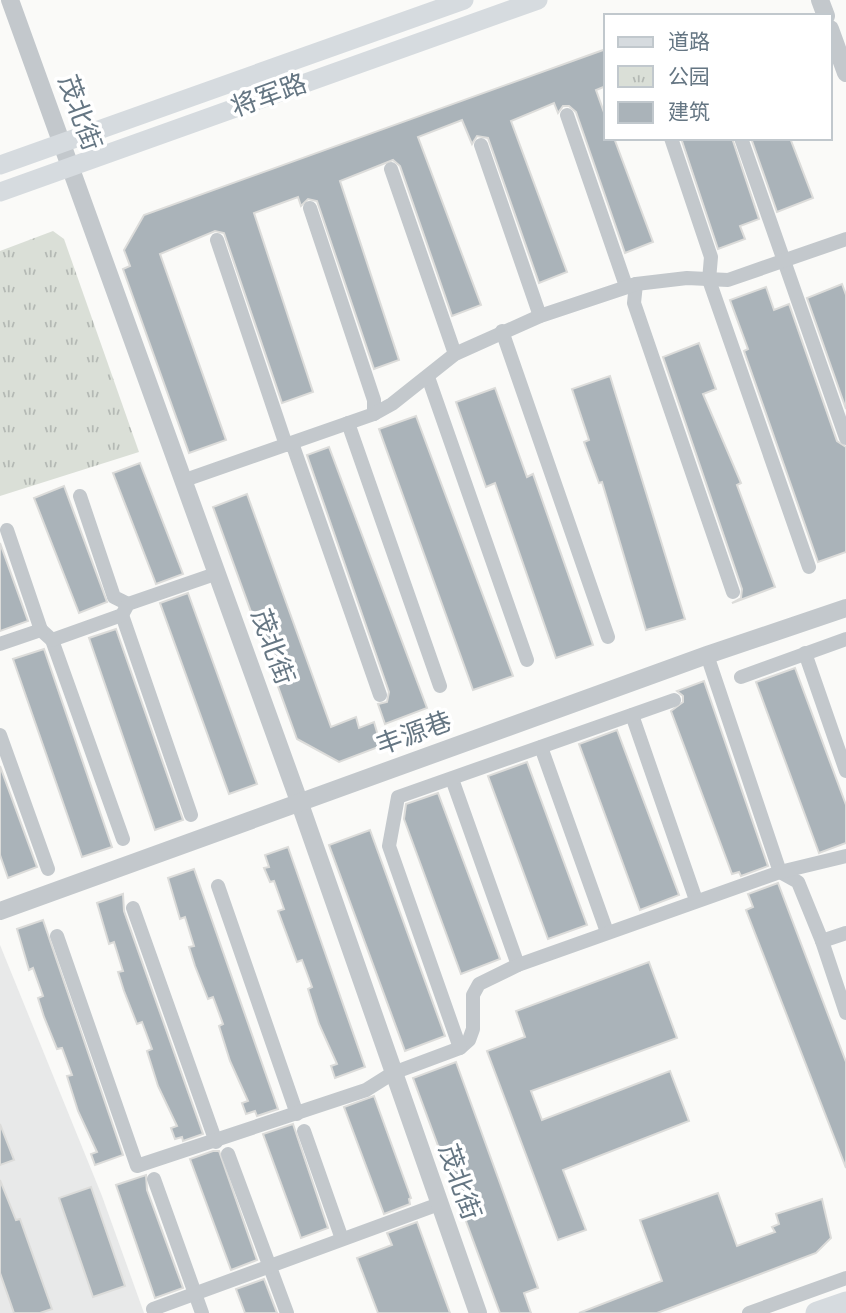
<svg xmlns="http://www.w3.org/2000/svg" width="846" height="1313" viewBox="0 0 846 1313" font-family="Signika,'Noto Sans SC',sans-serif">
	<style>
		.built { fill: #e8e9e9 }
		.park { fill: url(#park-tufts) }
		.building { fill: #aab3b9; stroke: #dcdcda; stroke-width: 2 }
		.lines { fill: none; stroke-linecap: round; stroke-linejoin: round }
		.minor { stroke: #c3c8cc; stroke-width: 14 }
		.tertiary { stroke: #c3c8cc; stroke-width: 18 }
		.secondary { stroke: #d6dbdf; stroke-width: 19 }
		.trunk { stroke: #d6dbdf; stroke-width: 23 }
		.labels { text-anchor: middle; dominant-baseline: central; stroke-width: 7; stroke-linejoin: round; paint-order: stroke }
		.street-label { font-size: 26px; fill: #657683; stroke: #fff }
	</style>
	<defs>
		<pattern id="park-tufts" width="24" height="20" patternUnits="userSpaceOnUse" patternTransform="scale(1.75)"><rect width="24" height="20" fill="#dadfd7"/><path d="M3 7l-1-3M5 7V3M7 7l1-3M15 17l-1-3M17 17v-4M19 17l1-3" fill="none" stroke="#b4b9b4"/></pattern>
	</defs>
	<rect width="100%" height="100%" fill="#fafaf8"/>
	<polygon class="built" points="0,945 102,1196 144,1313 0,1313"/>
	<polygon class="park" points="53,231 64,239 139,452 0,496 0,251"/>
	<g class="building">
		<polygon points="606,49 606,86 596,90 606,118 606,138 614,138 653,242 625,253 576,112 569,106 563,106 558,113 554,103 511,121 567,272 539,283 488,138 477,136 472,144 462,120 418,137 481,305 452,316 400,166 393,160 340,181 399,360 374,369 317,201 308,199 301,206 298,197 254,213 313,392 282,403 224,233 215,231 160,254 226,440 189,453 123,269 130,266 124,250 144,215"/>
		<polygon points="681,138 732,138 759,219 740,226 745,239 718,249"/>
		<polygon points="751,138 790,138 813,198 777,212"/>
		<polygon points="842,284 846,295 846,409 807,298"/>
		<polygon points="766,287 774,310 789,304 837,441 846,447 846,552 818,562 744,351 748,349 730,300"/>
		<polygon points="699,343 716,389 703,394 741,483 737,485 775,587 732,603 741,598 742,589 663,357"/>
		<polygon points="610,376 685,619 646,630 602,482 599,483 584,442 589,440 572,389"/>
		<polygon points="495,388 527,477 533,474 593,645 556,658 495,483 486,487 456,402"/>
		<polygon points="416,416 513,676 473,690 379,429"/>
		<polygon points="329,447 427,708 385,724 378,704 387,702 389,692 307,455"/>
		<polygon points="140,463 183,574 156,584 113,473"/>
		<polygon points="64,486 107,602 79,613 34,498"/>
		<polygon points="247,494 331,727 356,717 359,728 374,722 381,746 339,762 297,739 213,507"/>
		<polygon points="0,543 28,621 0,631"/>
		<polygon points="188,593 257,784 229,794 160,603"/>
		<polygon points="116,629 183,820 155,830 89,638"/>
		<polygon points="44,649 112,847 82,857 13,659"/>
		<polygon points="795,668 846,805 846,843 819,853 756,682"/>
		<polygon points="704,681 768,866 741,876 739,872 732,874 671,711 683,702 683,696 677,691"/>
		<polygon points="617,730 679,895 640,910 579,744"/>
		<polygon points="527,762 587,925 548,939 488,776"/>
		<polygon points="0,766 37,867 8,878 0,855"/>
		<polygon points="438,793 500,959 461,974 404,819 406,804"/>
		<polygon points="370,830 445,1036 405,1051 329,845"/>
		<polygon points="288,847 365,1067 335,1078 331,1066 337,1064 319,1024 308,989 312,987 302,960 297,962 278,911 284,909 274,881 270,882 264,868 269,867 265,855"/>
		<polygon points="194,869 278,1109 257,1116 255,1111 246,1114 242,1103 248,1101 230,1061 219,1026 223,1024 213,997 208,999 195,966 189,947 194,946 185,917 180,919 168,878"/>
		<polygon points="778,883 846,1062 846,1168 746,910 753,907 748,894"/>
		<polygon points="123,894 124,911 203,1134 183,1141 182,1137 175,1139 171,1128 177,1126 158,1086 147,1051 152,1049 142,1022 137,1024 124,991 118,972 123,971 114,942 109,944 97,903"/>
		<polygon points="43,920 123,1155 95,1165 91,1154 97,1152 78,1111 67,1076 72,1075 62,1048 57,1049 44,1017 38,998 43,996 33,968 29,970 17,929"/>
		<polygon points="649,962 677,1038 531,1091 542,1120 670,1071 689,1121 563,1170 586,1230 558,1240 487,1051 525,1037 516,1011"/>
		<polygon points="456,1062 538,1288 524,1293 531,1313 500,1313 413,1078"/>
		<polygon points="374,1096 411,1198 409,1199 410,1204 384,1214 344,1107"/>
		<polygon points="0,1124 14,1160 0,1165"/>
		<polygon points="293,1124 328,1228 301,1238 263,1134"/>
		<polygon points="213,1151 219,1151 257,1260 231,1270 190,1159"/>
		<polygon points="146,1175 147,1190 183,1288 155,1298 116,1185"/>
		<polygon points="0,1180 16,1220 20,1219 52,1309 40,1313 14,1313 0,1273"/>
		<polygon points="91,1187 125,1286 93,1297 59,1198"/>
		<polygon points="718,1193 737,1246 775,1232 772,1227 779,1224 776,1214 822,1199 831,1238 816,1253 657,1313 579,1313 662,1281 640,1220"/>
		<polygon points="417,1222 450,1313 378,1313 357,1258 392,1245 387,1233"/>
		<polygon points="264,1279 277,1313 245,1313 236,1289"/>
	</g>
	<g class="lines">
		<g class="minor">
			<polyline points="567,115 626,286"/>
			<polyline points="671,138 711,257 709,280 809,567"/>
			<polyline points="741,138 846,438"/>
			<polyline points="481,145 540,316"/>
			<polyline points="391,169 455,354"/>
			<polyline points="310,208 374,400 374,414"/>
			<polyline points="217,240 286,445"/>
			<polyline points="636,284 634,303 733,592"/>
			<polyline points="502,331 608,637"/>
			<polyline points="428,377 527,660"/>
			<polyline points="348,423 440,686"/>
			<polyline points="292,443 380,695"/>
			<polyline points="185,480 374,414 392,404 455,354 540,316 636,284 687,278 728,280 846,239"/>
			<polyline points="80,496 114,597 128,604"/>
			<polyline points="122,615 191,815"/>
			<polyline points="41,630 52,640 123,839"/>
			<polyline points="52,640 122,615 128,604 218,573"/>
			<polyline points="0,644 41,630 7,530"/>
			<polyline points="805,653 846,771"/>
			<polyline points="707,655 780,872 798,882 822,941 846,933"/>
			<polyline points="741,677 846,639"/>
			<polyline points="632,715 696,900"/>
			<polyline points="0,735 48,869"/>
			<polyline points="541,747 607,932"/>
			<polyline points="452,779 518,965"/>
			<polyline points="218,886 297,1114"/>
			<polyline points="133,908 216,1142"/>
			<polyline points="57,936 137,1166 366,1090 393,1073 460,1048 469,1040 473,1029 473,995 479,984 518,965 780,872 846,856"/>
			<polyline points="822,941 846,1013"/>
			<polyline points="460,1048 389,846 398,797 674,700"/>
			<polyline points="304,1131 342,1239"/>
			<polyline points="228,1154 287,1313"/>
			<polyline points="154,1179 202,1313"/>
			<polyline points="153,1309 439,1204"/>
			<polyline points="749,1313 846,1278"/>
		</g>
		<g class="tertiary">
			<polyline points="10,0 300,804 478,1313"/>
			<polyline points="820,0 826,16"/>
			<polyline points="830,29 846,73"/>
			<polyline points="0,911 707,655 846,608"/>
		</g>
		<g class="secondary">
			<polyline points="0,165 464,0"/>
			<polyline points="0,192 538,0"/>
		</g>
		<polyline class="trunk" points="817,1313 846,1303"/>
	</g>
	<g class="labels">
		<g class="street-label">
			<text transform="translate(269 96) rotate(-20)">将军路</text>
			<text transform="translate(79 113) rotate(70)">茂北街</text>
			<text transform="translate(272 647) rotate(70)">茂北街</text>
			<text transform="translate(414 734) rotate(-20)">丰源巷</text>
			<text transform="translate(459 1182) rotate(71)">茂北街</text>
		</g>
	</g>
	<rect x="604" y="14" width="228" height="126" fill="#ffffff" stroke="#c1c8cd" stroke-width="2"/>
	<rect x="618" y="37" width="35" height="10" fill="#d6dbdf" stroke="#c1c8cd" stroke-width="2"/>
	<text x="668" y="49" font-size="21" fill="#657683">道路</text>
	<rect x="618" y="66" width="35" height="21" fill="url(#park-tufts)" stroke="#c1c8cd" stroke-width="2"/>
	<text x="668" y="84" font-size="21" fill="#657683">公园</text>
	<rect x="618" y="102" width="35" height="21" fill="#aab3b9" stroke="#c1c8cd" stroke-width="2"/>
	<text x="668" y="119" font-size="21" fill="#657683">建筑</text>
</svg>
